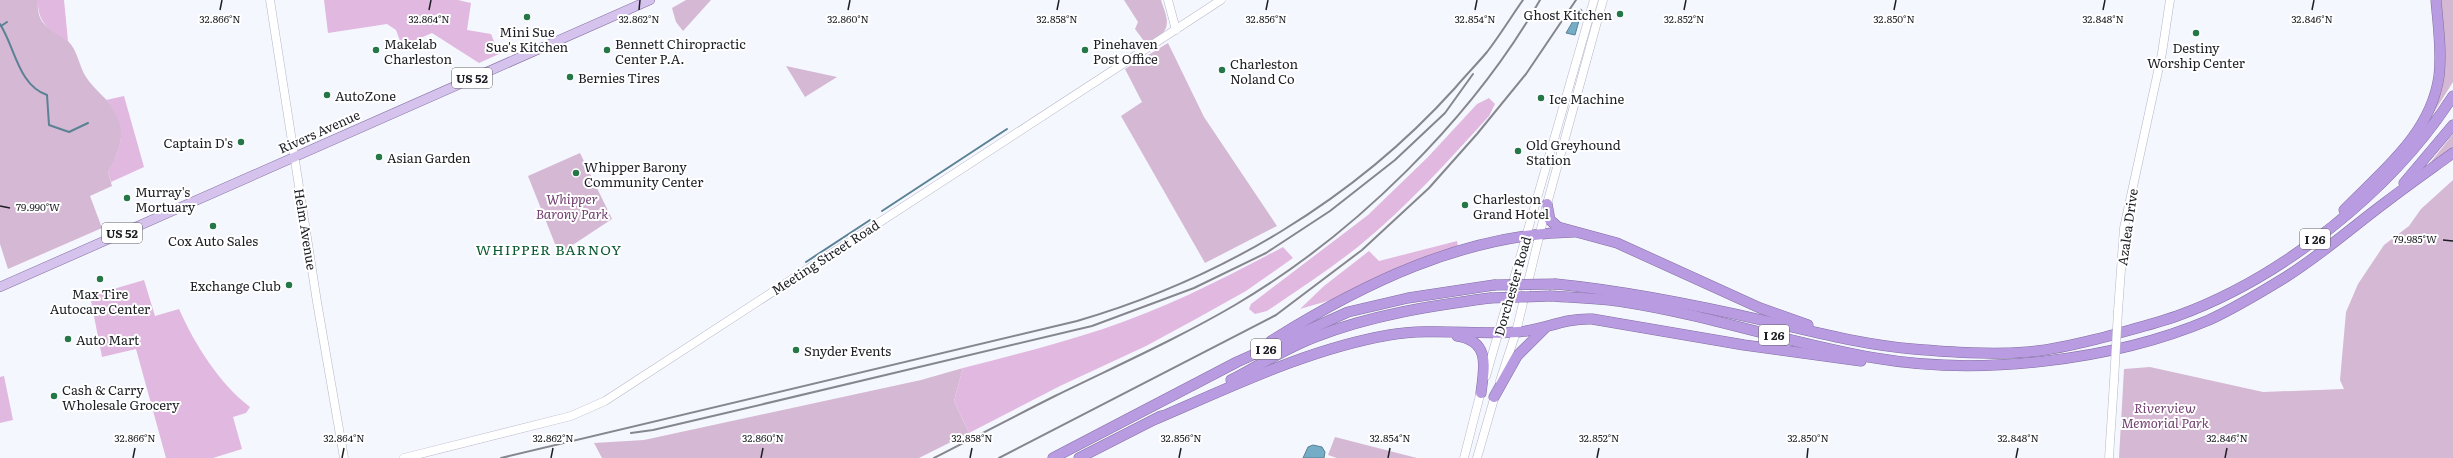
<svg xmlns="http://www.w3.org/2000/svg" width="2453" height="458" viewBox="0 0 2453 458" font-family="Literata,serif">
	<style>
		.green { fill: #d5b8d3 }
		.forest { fill: #e1b8df }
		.water { fill: #75acc6; stroke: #5b8195 }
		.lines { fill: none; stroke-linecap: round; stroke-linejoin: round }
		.stream { stroke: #5b8195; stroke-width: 2 }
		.secondary-casing { stroke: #b4b7c8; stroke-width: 9 }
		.primary-casing { stroke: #826fa0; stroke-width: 10 }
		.highway-casing { stroke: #826fa0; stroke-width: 11 }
		.secondary { stroke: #fff; stroke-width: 8 }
		.primary { stroke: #d5c3ee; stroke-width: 9 }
		.highway { stroke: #b99be2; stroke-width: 10 }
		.rail { stroke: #86878e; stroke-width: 2 }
		.secondary-bridge-casing { stroke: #b4b7c8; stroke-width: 9; stroke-linecap: butt }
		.highway-bridge-casing { stroke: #826fa0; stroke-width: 11; stroke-linecap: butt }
		.secondary-bridge { stroke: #fff; stroke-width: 8 }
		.highway-bridge { stroke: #b99be2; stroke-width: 10 }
		.ticks { fill: none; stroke: #1d1e24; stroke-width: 1.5 }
		.poi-dot { fill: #257748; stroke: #fff; stroke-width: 1.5 }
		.labels { text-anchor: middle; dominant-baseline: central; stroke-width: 4; stroke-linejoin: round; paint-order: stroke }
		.shield { fill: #fff; stroke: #616266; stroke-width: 1 }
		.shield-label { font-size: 12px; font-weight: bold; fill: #1d1e24 }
		.poi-label { font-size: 13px; fill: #1d1e24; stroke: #fff; text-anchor: start }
		.street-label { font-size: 13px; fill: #1d1e24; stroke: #fff }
		.park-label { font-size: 13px; font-style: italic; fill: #723f71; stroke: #fff }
		.neighbourhood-label { font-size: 14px; letter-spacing: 1px; fill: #0b5c33; stroke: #fff }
		.ticks-label { font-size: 10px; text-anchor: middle; fill: #1d1e24; stroke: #fff; stroke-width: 4; stroke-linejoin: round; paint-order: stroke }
	</style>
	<rect width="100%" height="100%" fill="#f5f7fe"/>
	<g class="green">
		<path d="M0,0H38C36,29 52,26 68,41C78,51 79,66 86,77C94,90 110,100 117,114C127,134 118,155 108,172L112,186L90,196L102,228L8,269L0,244Z"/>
		<polygon points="686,0 711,0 683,31 676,22 672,8"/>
		<path d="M1124,0H1161C1165,13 1173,27 1159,36C1154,39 1151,41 1144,41L1135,29L1138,22Z"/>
		<polygon points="2438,0 2453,0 2453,82 2429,120 2435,105"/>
		<polygon points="1168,43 1204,117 1277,226 1205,263 1121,116 1142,102 1125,69"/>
		<polygon points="786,66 837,77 805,97"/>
		<polygon points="2453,134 2453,151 2422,173"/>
		<polygon points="580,153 612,219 559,254 528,176"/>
		<polygon points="2453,180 2453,458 2119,458 2124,369 2150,367 2263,392 2344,389 2340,380 2346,312 2358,284 2384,245 2409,226 2421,209"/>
		<polygon points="963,368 954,401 969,433 919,458 602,458 594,443 644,440 921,380"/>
		<polygon points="1335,437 1417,458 1337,458 1328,455"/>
	</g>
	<g class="forest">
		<path d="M38,0H64L68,41C50,31 37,23 38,0Z"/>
		<polygon points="324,0 458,0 471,3 467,30 491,34 499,54 479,63 432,33 402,46 396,30 387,24 328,33"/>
		<path d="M124,96L144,167L111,182L108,172C124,144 127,126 106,100Z"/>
		<path d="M1489,98L1495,104L1489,116C1448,161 1407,207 1359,246C1330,269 1298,290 1267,311L1255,314L1249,309L1251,304L1368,215L1428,157L1477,104Z"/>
		<polygon points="1457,241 1458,247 1341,297 1300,309 1324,286 1369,251 1379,261"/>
		<path d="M1283,247L1293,258L1246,291L1194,320L1146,346L1060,386L969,433L954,401L963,368C1010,356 1057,344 1103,329C1166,308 1225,278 1283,247Z"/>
		<path d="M144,280L155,316L179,309C195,345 219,383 250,407L246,413L233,417L242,449L213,458H166L136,349L102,357L90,296Z"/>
		<polygon points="4,376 13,420 0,423 0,377"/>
	</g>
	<g class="water">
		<polygon points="1580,9 1582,10 1575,35 1566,33"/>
		<polygon points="1313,445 1322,447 1325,452 1324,458 1303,458 1308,447"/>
	</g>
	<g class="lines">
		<g class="stream">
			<path d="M0,24C15,47 18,85 47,95L49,125L69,132L88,123"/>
			<polyline points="1,26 7,22"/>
			<polyline points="882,211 1007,129"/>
			<polyline points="806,262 870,220"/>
		</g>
		<g class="secondary-casing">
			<g id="secondary">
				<polyline points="270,0 317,302 344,458"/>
				<polyline points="1168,0 1176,30"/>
				<polyline points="2118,311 2124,228 2162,53 2170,0"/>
				<polyline points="1486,376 1594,0"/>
				<polyline points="1500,381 1516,332 1547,204 1603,0"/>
				<polyline points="404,458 571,416 605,401 1221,0"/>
				<polyline points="1464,458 1482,387"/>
				<polyline points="1477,458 1496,392"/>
				<polyline points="2109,458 2114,381"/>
			</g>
		</g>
		<g class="primary-casing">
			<polyline id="primary" points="0,287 650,0"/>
		</g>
		<g class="highway-casing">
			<g id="highway">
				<polyline points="2404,183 2453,125"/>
				<polyline points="1547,204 1550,220 1558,227 1617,243 1760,308 1808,325"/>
				<path d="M2344,210C2382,171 2431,134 2439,76C2442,51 2438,25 2436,0"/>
				<path d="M1556,284C1627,291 1696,305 1766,321C1815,332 1863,345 1913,349C1950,352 1990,355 2027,352C2054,350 2080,343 2105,337C2129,330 2154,324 2177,316C2282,278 2393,190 2453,96"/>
				<path d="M1551,296C1576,298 1600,298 1624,302C1709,315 1791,344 1875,358C1979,376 2112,361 2209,320C2233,309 2258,294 2281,280C2319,257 2351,228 2386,202C2408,185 2431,169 2453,153"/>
				<path d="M1457,336C1491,341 1484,368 1481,393"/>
				<path d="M1271,341C1362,284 1464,234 1574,232"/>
				<path d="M1231,380C1258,366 1286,348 1315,337C1371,315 1430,306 1490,298"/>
				<polyline points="1494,397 1517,356 1545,328"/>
				<path d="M1156,419C1231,387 1308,349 1389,335C1431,328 1476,335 1518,332C1545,330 1562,318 1592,319L1744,345L1861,361"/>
				<polyline points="1053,458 1237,362 1348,312 1408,298 1494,285"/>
				<polyline points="1079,458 1161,416"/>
			</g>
		</g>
		<use href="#secondary" class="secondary"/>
		<use href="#primary" class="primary"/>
		<use href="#highway" class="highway"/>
		<g class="rail">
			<polyline points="631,433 653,430 730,412 1092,326 1194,288 1266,253 1330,211 1395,160 1445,113 1473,74"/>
			<path d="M501,458L1077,321C1221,279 1354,200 1455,88C1465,76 1477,64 1487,52C1500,35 1511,17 1523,0"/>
			<path d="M934,458C975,437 1015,416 1055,396C1116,366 1177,339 1235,305C1354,235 1472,119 1540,0"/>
			<polyline points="999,458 1276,315 1362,250 1429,188 1477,134 1526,74 1576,0"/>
		</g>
		<g class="secondary-bridge-casing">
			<polyline id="secondary-bridge" points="2114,381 2118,311"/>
		</g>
		<g class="highway-bridge-casing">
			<g id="highway-bridge">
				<polyline points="1494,285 1556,284"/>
				<polyline points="1490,298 1551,296"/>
			</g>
		</g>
		<use href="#secondary-bridge" class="secondary-bridge"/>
		<use href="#highway-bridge" class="highway-bridge"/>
	</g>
	<path class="ticks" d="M220,10L222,0M429,10L431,0M639,10L640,0M848,10L850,0M1057,10L1059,0M1266,10L1268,0M1475,10L1477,0M1684,10L1686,0M1894,10L1896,0M2103,10L2105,0M2312,10L2314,0M0,206L10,208M2443,240L2453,241M133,458L135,448M342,458L344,448M551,458L553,448M761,458L763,448M970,458L972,448M1179,458L1181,448M1388,458L1390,448M1597,458L1599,448M1807,458L1808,448M2016,458L2018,448M2225,458L2227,448"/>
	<g class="poi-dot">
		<circle cx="1620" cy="14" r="4"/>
		<circle cx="527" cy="17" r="4"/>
		<circle cx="2196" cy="33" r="4"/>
		<circle cx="376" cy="50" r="4"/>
		<circle cx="607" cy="50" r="4"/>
		<circle cx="1085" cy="50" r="4"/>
		<circle cx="1222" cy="70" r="4"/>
		<circle cx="570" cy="77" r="4"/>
		<circle cx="327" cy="95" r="4"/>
		<circle cx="1541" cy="98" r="4"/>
		<circle cx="241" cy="142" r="4"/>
		<circle cx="1518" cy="151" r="4"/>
		<circle cx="379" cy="157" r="4"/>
		<circle cx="576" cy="173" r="4"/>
		<circle cx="127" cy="198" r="4"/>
		<circle cx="1465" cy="205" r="4"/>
		<circle cx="213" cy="226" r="4"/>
		<circle cx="100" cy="279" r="4"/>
		<circle cx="289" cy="285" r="4"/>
		<circle cx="68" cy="339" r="4"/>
		<circle cx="796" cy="350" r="4"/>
		<circle cx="54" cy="396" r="4"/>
	</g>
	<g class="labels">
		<g class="shield">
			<rect x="452" y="68" width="40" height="20" rx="3"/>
			<rect x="102" y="223" width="40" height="20" rx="3"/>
			<rect x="2300" y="229" width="30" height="20" rx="3"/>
			<rect x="1759" y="325" width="30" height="20" rx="3"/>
			<rect x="1251" y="339" width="30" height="20" rx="3"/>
		</g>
		<g class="shield-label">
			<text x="472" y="78">US 52</text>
			<text x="122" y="233">US 52</text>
			<text x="2315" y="239">I 26</text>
			<text x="1774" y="335">I 26</text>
			<text x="1266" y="349">I 26</text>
		</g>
		<g class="poi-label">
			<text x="1612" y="14" text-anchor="end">Ghost Kitchen</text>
			<text x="527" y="31" text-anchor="middle">Mini Sue<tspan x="527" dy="15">Sue's Kitchen</tspan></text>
			<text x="384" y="43">Makelab<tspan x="384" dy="15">Charleston</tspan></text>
			<text x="615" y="43">Bennett Chiropractic<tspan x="615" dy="15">Center P.A.</tspan></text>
			<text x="1093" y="43">Pinehaven<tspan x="1093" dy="15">Post Office</tspan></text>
			<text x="2196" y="47" text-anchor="middle">Destiny<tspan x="2196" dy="15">Worship Center</tspan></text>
			<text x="1230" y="63">Charleston<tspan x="1230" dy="15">Noland Co</tspan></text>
			<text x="578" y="77">Bernies Tires</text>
			<text x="335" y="95">AutoZone</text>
			<text x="1549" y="98">Ice Machine</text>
			<text x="233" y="142" text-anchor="end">Captain D's</text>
			<text x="1526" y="144">Old Greyhound<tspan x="1526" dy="15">Station</tspan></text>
			<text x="387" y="157">Asian Garden</text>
			<text x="584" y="166">Whipper Barony<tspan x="584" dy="15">Community Center</tspan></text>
			<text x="135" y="191">Murray's<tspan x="135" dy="15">Mortuary</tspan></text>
			<text x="1473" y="198">Charleston<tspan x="1473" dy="15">Grand Hotel</tspan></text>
			<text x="213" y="240" text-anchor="middle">Cox Auto Sales</text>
			<text x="281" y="285" text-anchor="end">Exchange Club</text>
			<text x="100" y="293" text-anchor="middle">Max Tire<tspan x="100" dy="15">Autocare Center</tspan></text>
			<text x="76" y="339">Auto Mart</text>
			<text x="804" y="350">Snyder Events</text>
			<text x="62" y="389">Cash &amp; Carry<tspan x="62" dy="15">Wholesale Grocery</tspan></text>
		</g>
		<g class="street-label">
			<text transform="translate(319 131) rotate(-24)">Rivers Avenue</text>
			<text transform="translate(2127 227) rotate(-82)">Azalea Drive</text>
			<text transform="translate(306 229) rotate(81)">Helm Avenue</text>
			<text transform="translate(825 257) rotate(-33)">Meeting Street Road</text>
			<text transform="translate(1512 286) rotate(-74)">Dorchester Road</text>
		</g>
		<g class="park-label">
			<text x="572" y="198">Whipper<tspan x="572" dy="15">Barony Park</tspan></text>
			<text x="2165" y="407">Riverview<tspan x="2165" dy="15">Memorial Park</tspan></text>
		</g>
		<g class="neighbourhood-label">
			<text x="549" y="249">WHIPPER BARNOY</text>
		</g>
	</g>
	<g class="ticks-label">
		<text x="220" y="23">32.866°N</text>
		<text x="429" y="23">32.864°N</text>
		<text x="639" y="23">32.862°N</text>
		<text x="848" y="23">32.860°N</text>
		<text x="1057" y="23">32.858°N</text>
		<text x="1266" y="23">32.856°N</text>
		<text x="1475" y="23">32.854°N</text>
		<text x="1684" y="23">32.852°N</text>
		<text x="1894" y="23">32.850°N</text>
		<text x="2103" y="23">32.848°N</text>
		<text x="2312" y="23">32.846°N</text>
		<text x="38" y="211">79.990°W</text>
		<text x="2415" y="243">79.985°W</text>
		<text x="135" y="442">32.866°N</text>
		<text x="344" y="442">32.864°N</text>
		<text x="553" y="442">32.862°N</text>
		<text x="763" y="442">32.860°N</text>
		<text x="972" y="442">32.858°N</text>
		<text x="1181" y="442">32.856°N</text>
		<text x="1390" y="442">32.854°N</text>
		<text x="1599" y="442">32.852°N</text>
		<text x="1808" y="442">32.850°N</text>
		<text x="2018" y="442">32.848°N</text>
		<text x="2227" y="442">32.846°N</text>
	</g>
</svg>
